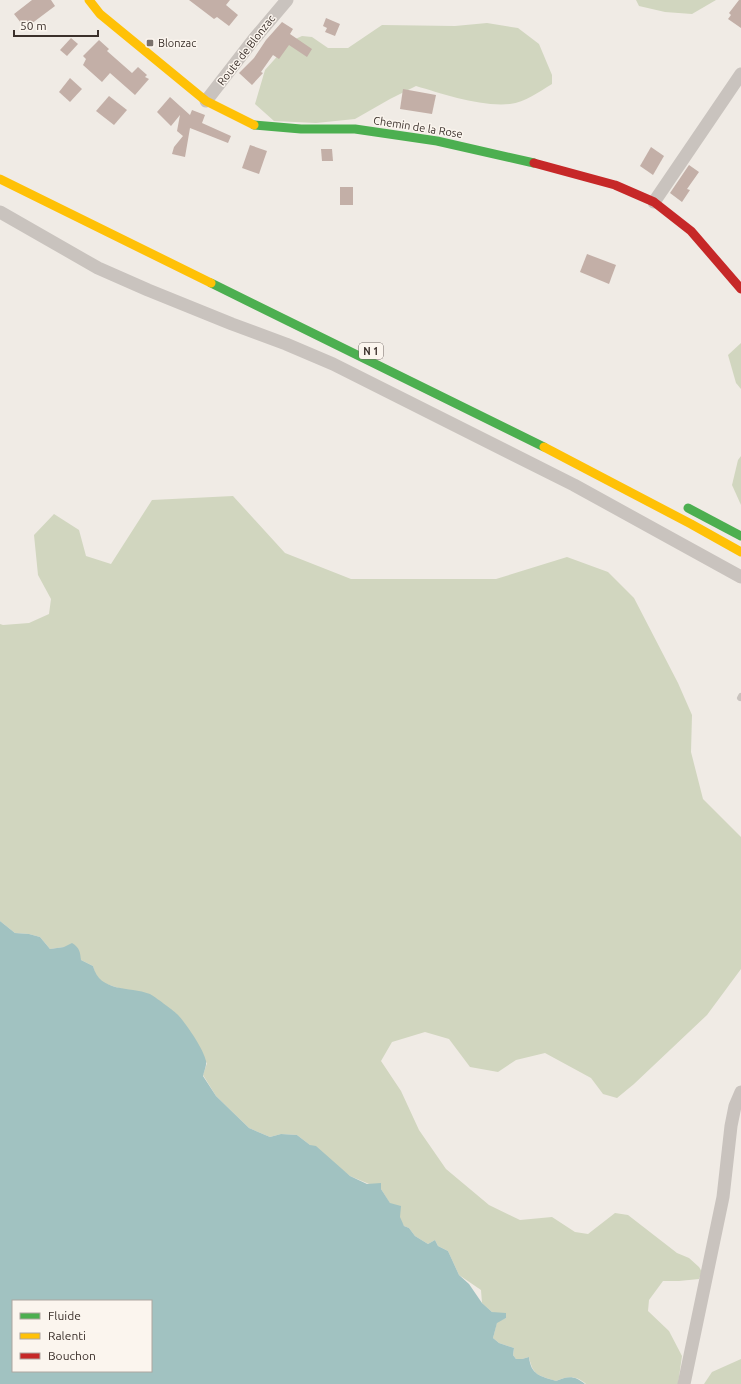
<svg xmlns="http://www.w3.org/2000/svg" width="741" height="1384" viewBox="0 0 741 1384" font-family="Ubuntu,sans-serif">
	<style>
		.green { fill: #d1d6bf }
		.water { fill: #a1c2c1; fill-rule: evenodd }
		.building { fill: #c3afa7 }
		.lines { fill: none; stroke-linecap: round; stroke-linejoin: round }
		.lane { stroke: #c9c3be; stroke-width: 6 }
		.street { stroke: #c9c3be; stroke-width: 13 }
		.fast { stroke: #4caf50; stroke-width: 9 }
		.slow { stroke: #ffc107; stroke-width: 9 }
		.jam { stroke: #c62828; stroke-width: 9 }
		.poi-dot { fill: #7a716c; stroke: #fbf5ee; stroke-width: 1.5 }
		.labels { text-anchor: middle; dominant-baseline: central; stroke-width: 3; stroke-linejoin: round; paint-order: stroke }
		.shield { fill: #fbf5ee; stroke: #756b66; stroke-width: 1 }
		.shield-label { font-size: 10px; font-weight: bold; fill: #3b302b }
		.poi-label { font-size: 11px; fill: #3b302b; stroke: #fbf5ee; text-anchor: start }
		.street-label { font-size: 11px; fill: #3b302b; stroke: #fbf5ee }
	</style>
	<rect width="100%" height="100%" fill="#f0ebe5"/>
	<g class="green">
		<polygon points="636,0 716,0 692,14 665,12 639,6"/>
		<path d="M487,23L518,28L539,44L552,75V84C539,92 525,102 510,104C481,107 443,94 416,86L390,99L355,119L316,123L274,121L255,104L265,70L291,41L302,36L312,37L328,48H348L382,25L455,26Z"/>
		<polygon points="741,343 741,389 736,383 728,355"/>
		<polygon points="741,456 741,505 732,485 738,460"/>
		<path d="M233,496L285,553L351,579H496L567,557L608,572L634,598L678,683L692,715L691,752L703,799L741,837V969L707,1015L634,1084L617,1098L603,1094L591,1078L545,1053L516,1060L498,1072L470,1067L449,1039L425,1032L392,1042L381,1061L401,1091L419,1130L446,1169L489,1205L520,1220L552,1217L575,1232L588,1234L615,1213L628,1215L677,1253L689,1258L699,1267L702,1272L699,1279L679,1281H663L649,1300L648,1311L669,1331L682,1356L678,1384H586C576,1375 567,1376 556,1381C538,1375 533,1376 529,1357L522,1359H516L513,1355L514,1348L499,1343L493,1338L497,1322L506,1318L492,1312L482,1303L481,1290L459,1275L448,1251L438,1246L435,1240L428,1244L415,1236L409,1228L404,1226L381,1189L350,1176L297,1135L281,1134L270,1137L249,1128L216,1096L203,1075L207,1063L125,990L103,983L95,974L93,966L81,960L64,947L50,949L40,937L29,934L15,933L0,921V624L3,625L29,623L49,614L51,599L38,575L34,535L54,514L79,530L86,556L111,564L152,500Z"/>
		<polygon points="741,1359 741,1384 704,1384 712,1372"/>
	</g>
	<path class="water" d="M0,921L15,933L29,934L40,937L50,949L64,947L72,943C80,948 80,952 81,960L93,966C100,993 129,986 150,994C155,997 173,1010 177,1014C186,1023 204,1050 206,1061C207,1065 204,1071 203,1076L216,1096L249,1128L270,1137L281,1134L297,1135L310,1145L316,1146L350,1176L367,1184L381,1183V1189L390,1203L401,1206L400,1217L404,1226L409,1228L415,1236L428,1244L435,1240L438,1246L448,1251L459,1275L469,1284L482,1303L492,1312L506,1313V1318L497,1323L493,1338L499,1343L514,1348L513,1355L516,1359H522L529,1357C531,1375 540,1376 556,1381C568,1376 574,1375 585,1384H0ZM13,1301H151V1371H13Z"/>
	<g class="building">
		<polygon points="32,0 51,0 55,6 31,24 29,21 25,25 23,21 21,23 14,14"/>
		<polygon points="189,0 230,0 226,5 238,15 229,26 217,17 214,19"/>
		<polygon points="739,0 741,0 741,28 728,19 731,15 729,13"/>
		<polygon points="326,18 340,24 335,36 325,32 327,28 323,26"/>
		<polygon points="282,22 293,29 290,34 312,49 307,57 289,45 279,59 273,55 261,72 263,73 252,85 239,73 254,58 266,40"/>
		<polygon points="71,38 78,44 67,56 60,50"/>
		<polygon points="99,40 109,49 107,51 132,73 138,67 147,75 145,77 149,79 135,95 110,73 102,82 83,65 86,59 83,56"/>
		<polygon points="70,78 82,89 70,102 59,92"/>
		<polygon points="403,89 436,95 432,114 400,109"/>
		<polygon points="109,96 127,110 114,125 96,111"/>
		<polygon points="170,97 190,115 192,110 205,115 202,123 231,136 228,143 190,128 185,157 172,154 174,147 183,136 177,131 180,115 171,126 157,112"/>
		<polygon points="250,145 267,151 259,174 242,168"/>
		<polygon points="651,147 664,156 653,175 640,166"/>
		<polygon points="321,149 332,149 333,161 322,161"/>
		<polygon points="689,165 699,172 687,189 690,190 682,202 670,193"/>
		<rect x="340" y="187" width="13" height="18"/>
		<polygon points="587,254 616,265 609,284 580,272"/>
	</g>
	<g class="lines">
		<polyline class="lane" points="740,698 741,696"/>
		<g class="street">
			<polyline points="206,101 254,39 287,0"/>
			<polyline points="654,202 741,74"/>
			<polyline points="0,212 98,268 148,290 232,324 286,344 333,364 574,485 741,577"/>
			<polyline points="684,1384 723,1197 731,1126 735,1106 741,1092"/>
		</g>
		<g class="fast">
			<polyline points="254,125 301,129 355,129 437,141 534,163"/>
			<polyline points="211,283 544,447"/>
			<polyline points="688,508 741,536"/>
		</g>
		<g class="slow">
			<polyline points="89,0 100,14 206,101 254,125"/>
			<polyline points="0,179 211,283"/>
			<polyline points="544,447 691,524 741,552"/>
		</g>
		<polyline class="jam" points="534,163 615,185 654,202 691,231 741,289"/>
	</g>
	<rect class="poi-dot" x="146" y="39" width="8" height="8" rx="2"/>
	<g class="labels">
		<rect class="shield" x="359" y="343" width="24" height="16" rx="3"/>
		<g class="shield-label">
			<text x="371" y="351">N 1</text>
		</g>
		<g class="poi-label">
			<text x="158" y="43">Blonzac</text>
		</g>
		<g class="street-label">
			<text transform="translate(246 50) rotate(-52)">Route de Blonzac</text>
			<text transform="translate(418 127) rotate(9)">Chemin de la Rose</text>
		</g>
	</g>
	<rect x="12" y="1300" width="140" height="72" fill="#fbf5ee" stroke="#aea6a0"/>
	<rect x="20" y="1313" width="20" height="6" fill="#4caf50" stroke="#aea6a0"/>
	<text x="48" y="1320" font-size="12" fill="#3b302b">Fluide</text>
	<rect x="20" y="1333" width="20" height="6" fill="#ffc107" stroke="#aea6a0"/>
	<text x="48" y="1340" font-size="12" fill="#3b302b">Ralenti</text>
	<rect x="20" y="1353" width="20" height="6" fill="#c62828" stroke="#aea6a0"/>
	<text x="48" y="1360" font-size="12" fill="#3b302b">Bouchon</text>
	<path d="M14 30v6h84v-6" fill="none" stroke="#3b302b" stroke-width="2"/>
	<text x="20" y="30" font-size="12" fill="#3b302b" stroke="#fbf5ee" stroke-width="3" paint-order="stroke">50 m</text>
</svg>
